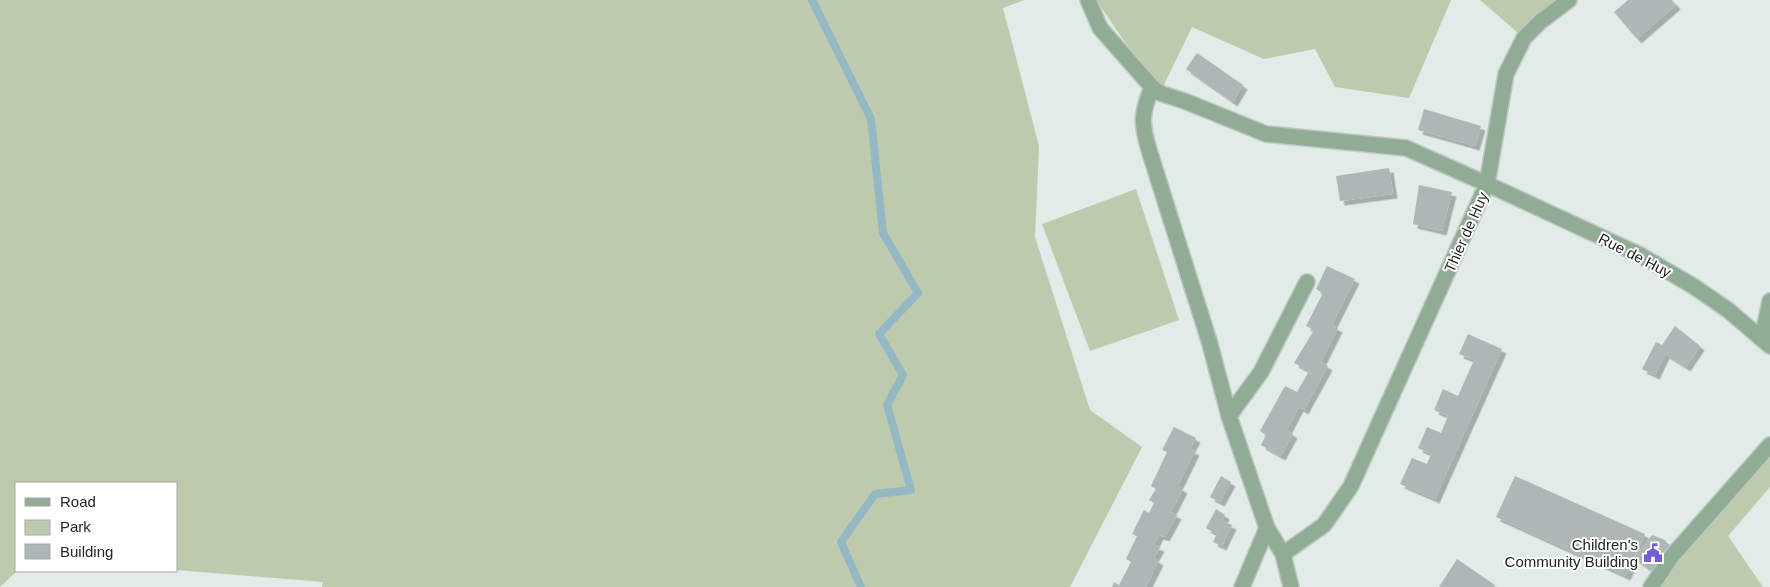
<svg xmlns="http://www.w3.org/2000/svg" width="1770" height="587" viewBox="0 0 1770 587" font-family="Helvetica,sans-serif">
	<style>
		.green { fill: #bdcaae }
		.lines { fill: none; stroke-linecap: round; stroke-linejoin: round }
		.stream { stroke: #95b9c4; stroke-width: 8 }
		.building { fill: #adb7b6; filter: url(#shadow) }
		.street-casing { stroke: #bfc7c4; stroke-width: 18 }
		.street { stroke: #90ac95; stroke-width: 15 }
		.labels { text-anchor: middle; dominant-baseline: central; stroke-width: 4; stroke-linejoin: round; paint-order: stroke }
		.street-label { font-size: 15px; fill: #222524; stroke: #fff }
		.poi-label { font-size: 15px; fill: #222524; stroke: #fff; text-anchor: end }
	</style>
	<defs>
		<filter id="shadow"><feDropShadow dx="4.5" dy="4.5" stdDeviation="0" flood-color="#0004"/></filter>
	</defs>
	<rect width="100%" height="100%" fill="#e1ebe7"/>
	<g class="green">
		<polygon points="0,0 1024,0 1003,8 1039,146 1035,237 1090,410 1142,447 1070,587 322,587 323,582 176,570 176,483 16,483 17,571 0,587"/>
		<polygon points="1096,0 1451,0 1409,98 1335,87 1315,49 1264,59 1192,27 1160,93"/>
		<polygon points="1480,0 1569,0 1524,38"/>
		<polygon points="1136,189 1179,320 1090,351 1042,224"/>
		<polygon points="1770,445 1770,487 1728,536 1763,587 1651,587"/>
	</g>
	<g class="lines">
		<polyline class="stream" points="812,0 871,119 883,233 918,293 879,334 903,375 887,405 911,490 875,494 841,542 861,587"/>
	</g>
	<g class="building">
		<polygon points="1628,0 1672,0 1676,5 1637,39 1614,12"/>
		<polygon points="1197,53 1243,85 1233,102 1186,69"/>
		<polygon points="1424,109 1481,126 1475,146 1418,130"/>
		<polygon points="1389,168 1393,194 1340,201 1336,176"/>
		<polygon points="1419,185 1452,192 1442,231 1413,224"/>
		<polygon points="1327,266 1355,279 1332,325 1338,328 1321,362 1328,366 1304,410 1299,407 1287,430 1293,434 1281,456 1261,445 1266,435 1260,431 1285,386 1297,392 1309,371 1294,363 1314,330 1306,326 1323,293 1316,289"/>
		<polygon points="1675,326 1700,346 1686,367 1665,354 1655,375 1642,369 1656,342 1662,345"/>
		<polygon points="1468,334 1502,349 1435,499 1400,484 1412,458 1427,464 1431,454 1418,448 1427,427 1441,433 1448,416 1434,410 1443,389 1458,396 1474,360 1459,354"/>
		<polygon points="1174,427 1196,438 1190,449 1195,451 1178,486 1183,489 1171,512 1177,515 1165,537 1159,535 1154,545 1160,547 1154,558 1159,561 1146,587 1112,587 1114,582 1119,585 1131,562 1126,559 1137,536 1132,534 1144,510 1149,513 1154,503 1149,500 1156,489 1151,486 1167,452 1162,450"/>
		<polygon points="1221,476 1231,482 1220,502 1210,497"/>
		<polygon points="1515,476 1645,534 1634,558 1652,535 1665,540 1671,549 1653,572 1634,558 1626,576 1496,517"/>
		<polygon points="1216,509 1225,515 1222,521 1232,525 1222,546 1213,542 1221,524 1215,533 1206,528"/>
		<polygon points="1457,559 1495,585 1494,587 1439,587"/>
	</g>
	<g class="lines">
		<g class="street-casing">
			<g id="street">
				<polyline points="1088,0 1100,28 1152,87 1160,93 1187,102 1266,134 1406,148 1487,184 1640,255 1693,286 1728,310 1770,346"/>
				<path d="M1152,87C1141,114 1141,123 1149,150L1210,344L1229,416L1267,528L1283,554L1291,587"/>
				<polyline points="1762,339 1770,301"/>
				<polyline points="1229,416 1261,372 1307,282"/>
				<polyline points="1283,554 1324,525 1351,486 1487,184 1506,74 1524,38 1541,21 1569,0"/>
				<polyline points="1242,587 1267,528"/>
				<polyline points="1651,587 1672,556 1770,445"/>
			</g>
		</g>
		<use href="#street" class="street"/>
	</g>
	<defs>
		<g id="civic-bare" transform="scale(1.5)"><path d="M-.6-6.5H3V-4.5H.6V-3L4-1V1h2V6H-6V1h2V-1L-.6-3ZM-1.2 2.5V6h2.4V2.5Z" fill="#715dd7" stroke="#fff" stroke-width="2.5" paint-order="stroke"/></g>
	</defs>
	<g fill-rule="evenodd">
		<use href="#civic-bare" x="1653" y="553"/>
	</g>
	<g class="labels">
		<g class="street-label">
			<text transform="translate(1466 232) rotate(-66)">Thier de Huy</text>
			<text transform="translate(1635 255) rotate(27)">Rue de Huy</text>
		</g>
		<g class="poi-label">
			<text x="1638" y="544">Children's<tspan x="1638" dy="17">Community Building</tspan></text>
		</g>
	</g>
	<rect x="15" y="482" width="162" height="90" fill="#ffffff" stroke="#a7a8a7"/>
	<rect x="25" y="498" width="25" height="8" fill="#90ac95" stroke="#a7a8a7"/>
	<text x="60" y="507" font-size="15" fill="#222524">Road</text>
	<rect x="25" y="520" width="25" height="15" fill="#bdcaae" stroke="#a7a8a7"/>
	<text x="60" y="532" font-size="15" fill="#222524">Park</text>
	<rect x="25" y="544" width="25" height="15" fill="#adb7b6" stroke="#a7a8a7"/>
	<text x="60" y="557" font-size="15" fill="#222524">Building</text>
</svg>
